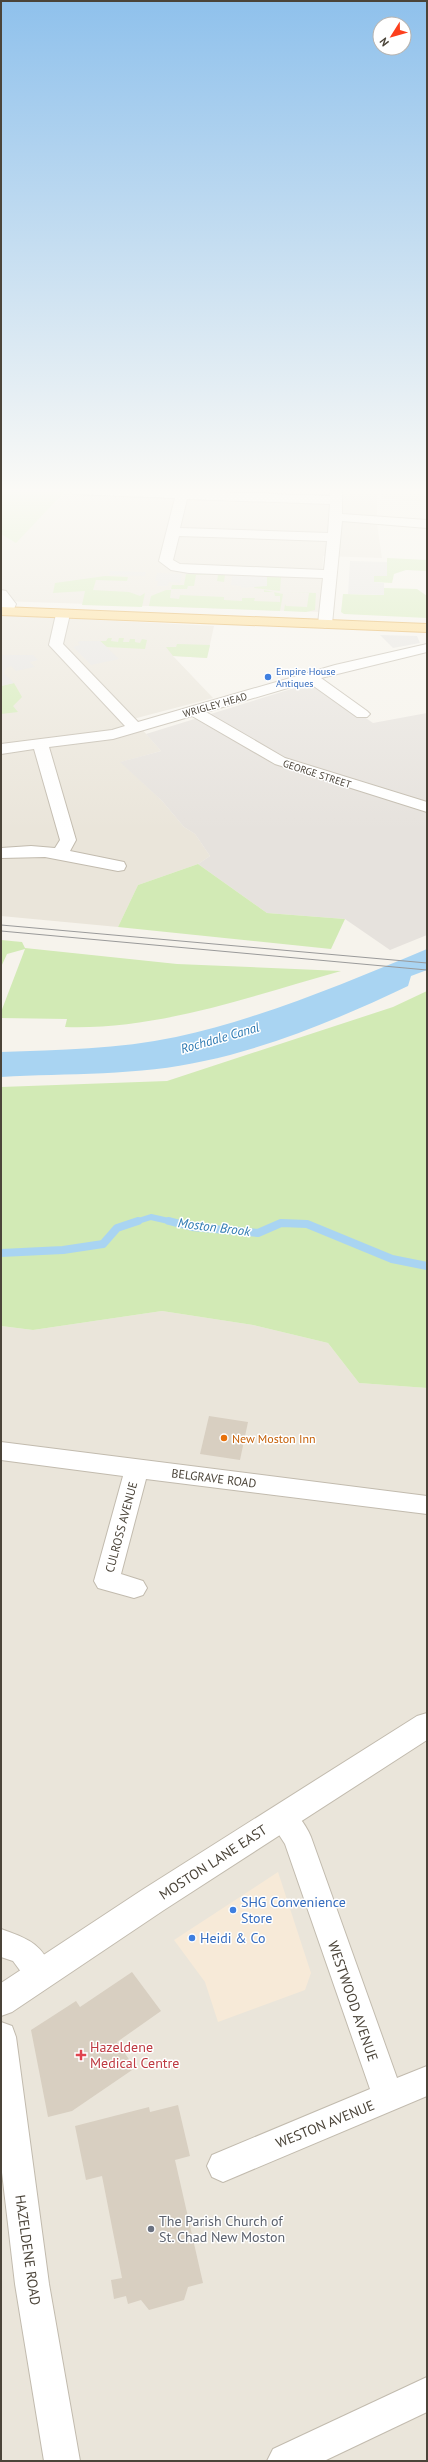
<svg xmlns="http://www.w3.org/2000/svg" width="428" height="2462" viewBox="0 0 428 2462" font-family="'PT Sans',sans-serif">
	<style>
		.residential { fill: #eae5da }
		.commercial { fill: #f7ead8 }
		.industrial { fill: #e6e2dd }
		.education { fill: #efe8d6 }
		.green { fill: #d2eab5 }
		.parking { fill: #e5e3e0 }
		.water { fill: #a9d4f2 }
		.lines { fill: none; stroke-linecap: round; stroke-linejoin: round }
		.stream-far1 { stroke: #a9d4f2; stroke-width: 6 }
		.stream { stroke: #a9d4f2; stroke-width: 8 }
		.building { fill: #d8cfc1 }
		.minor-casing { stroke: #c2bbae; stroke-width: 2 }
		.tertiary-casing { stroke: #c2bbae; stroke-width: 2 }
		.trunk-casing { stroke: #e0a43c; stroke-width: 2 }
		.minor { fill: #fff; fill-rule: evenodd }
		.tertiary { fill: #fff; fill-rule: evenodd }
		.trunk { fill: #ffd985; fill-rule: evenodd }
		.tram { stroke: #9a9a9a; stroke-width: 1 }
		.shop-dot { fill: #3f7fe0; stroke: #fff; stroke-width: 1.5 }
		.food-dot { fill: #e8710a; stroke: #fff; stroke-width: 1.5 }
		.health-dot { fill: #e0444e; stroke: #fff; stroke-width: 1.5 }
		.worship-dot { fill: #6b7280; stroke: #fff; stroke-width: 1.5 }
		.labels { text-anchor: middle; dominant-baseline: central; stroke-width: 3; stroke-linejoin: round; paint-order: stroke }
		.far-shop-label { font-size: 10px; fill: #366cbe; stroke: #fff; text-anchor: start }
		.far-street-label { font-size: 10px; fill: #4b4439; stroke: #fff }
		.food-label { font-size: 12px; fill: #c56008; stroke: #fff; text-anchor: start }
		.street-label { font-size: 12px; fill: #4b4439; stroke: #fff }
		.water-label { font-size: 13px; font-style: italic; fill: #2e7ab2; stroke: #fff }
		.near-street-label { font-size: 14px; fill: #4b4439; stroke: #fff }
		.near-shop-label { font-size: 14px; fill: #366cbe; stroke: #fff; text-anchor: start }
		.near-health-label { font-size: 14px; fill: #be3a42; stroke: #fff; text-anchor: start }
		.near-worship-label { font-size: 14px; fill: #5b616d; stroke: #fff; text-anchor: start }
	</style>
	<rect width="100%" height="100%" fill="#f6f3ec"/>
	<g class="residential">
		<polygon points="69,487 377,487 377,524 382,558 323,556 321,612 1,601 1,534 16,542"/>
		<polygon points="1,615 214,626 207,658 173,656 213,698 133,719 161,751 121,762 162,801 184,827 195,834 210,856 198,864 138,885 118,927 1,916"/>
		<polygon points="162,1311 253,1325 328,1343 359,1383 427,1388 427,2461 1,2461 1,1326 33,1330"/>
	</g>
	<polygon class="commercial" points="278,1872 311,1973 305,1990 218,2022 205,1982 174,1940"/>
	<polygon class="industrial" points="314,682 373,723 427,713 427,935 390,950 345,919 267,913 198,864 210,856 195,834 184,827 162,801 120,762 161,751 146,734"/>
	<polygon class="education" points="381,487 427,487 427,502 381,498"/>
	<g class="green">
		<polygon points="1,487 69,487 16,543 1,534"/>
		<polygon points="387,558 427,560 427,571 406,570 394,574 392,583 374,582 374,576 387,576"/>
		<polygon points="186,574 225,575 224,582 217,581 218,575 196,575 194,586 188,586 187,589 171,589 172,585 184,585"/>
		<polygon points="105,576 128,577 127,581 96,580 93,590 129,592 140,596 145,593 142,607 82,605 85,591 53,593 55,583"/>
		<polygon points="267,576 281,577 280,591 254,588 255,586 266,586"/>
		<polygon points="384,588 417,589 427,596 427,618 344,614 341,612 343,594 384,595"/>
		<polygon points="166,590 171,590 170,598 179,599 180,595 224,597 224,600 242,601 242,598 255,598 254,601 280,602 280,596 275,596 274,592 264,592 264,590 283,594 280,611 149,606 151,596"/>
		<polygon points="286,592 316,593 315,610 306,612 284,611 285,604 286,606 307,607 309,593"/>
		<polygon points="108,638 112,638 111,641 118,642 119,638 124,638 123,642 129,642 130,639 135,639 135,642 140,643 142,639 147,640 145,649 107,647 100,641 106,641"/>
		<polygon points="177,644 210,645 207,658 173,656 166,647 176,647"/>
		<polygon points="14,683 22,697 13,706 18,712 1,714 1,686"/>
		<polygon points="198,864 267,913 345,919 331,949 118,927 138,885"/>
		<path d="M1,940L22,942L25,948L177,964L341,971C251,996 160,1030 65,1027L67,1019L1,1018V1012L25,949L7,954L1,967Z"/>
		<polygon points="427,991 427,1388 359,1383 328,1343 253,1325 162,1311 33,1330 1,1326 1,1087 167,1081 393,1007"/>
	</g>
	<g class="parking">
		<polygon points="350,561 387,562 387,576 374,576 374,582 384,583 384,595 348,594"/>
		<polygon points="110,571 146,572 145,576 109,575"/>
		<polygon points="157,573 182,574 180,583 169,582 168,586 157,586 158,581 155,581"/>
		<polygon points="232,576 267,576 267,586 241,588 241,586 231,585"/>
		<polygon points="380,635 417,636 420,643 393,648"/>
		<polygon points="80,641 100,641 119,659 91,665 73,647 80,645 78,642"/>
		<polygon points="1,655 33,655 38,660 30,662 35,667 16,671 11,666 6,668 4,673 14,683 1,686"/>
	</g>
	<path class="water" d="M427,949V970L411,976L408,986C343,1017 274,1046 204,1061C140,1076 67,1073 1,1077V1052C59,1050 119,1049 176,1037C263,1018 345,983 427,949Z"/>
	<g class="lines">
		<polyline class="stream-far1" points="135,1222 151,1217 173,1222"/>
		<g class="stream">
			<polyline points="169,1221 192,1227 258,1233 281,1223 307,1224 392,1259 427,1266"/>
			<polyline points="1,1253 63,1250 103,1244 117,1228 138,1221"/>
		</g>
	</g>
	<g class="building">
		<polygon points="209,1416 248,1422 240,1460 200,1454"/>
		<polygon points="132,1972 161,2011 117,2042 135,2068 72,2111 48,2117 31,2030 76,2001 80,2007"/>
		<polygon points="178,2105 190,2156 175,2160 203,2283 188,2287 184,2300 149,2310 141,2300 128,2304 126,2296 114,2299 111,2280 122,2278 102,2176 86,2180 75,2126 149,2107 150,2112"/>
	</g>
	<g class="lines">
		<g class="minor-casing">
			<g id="minor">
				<path d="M75,487L177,491L178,487H190L189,491L330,496V487H342V514L427,520V528L342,521L332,624L325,628L318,624L323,578L189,573L171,570L159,561L175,498L72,494L70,491ZM187,499L330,504L328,533L180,528ZM179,536L327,541L324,570L180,564L173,560Z"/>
				<polygon points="1,590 6,591 16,604 12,614 7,615 1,612"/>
				<polygon points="63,610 70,614 63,644 138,722 335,665 427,644 427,652 321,678 367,711 370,714 367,717 357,717 308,682 206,712 285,758 427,802 427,812 275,764 192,716 113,739 49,747 76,840 70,851 124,862 126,866 124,870 118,871 45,857 1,858 1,848 31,846 55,848 60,840 34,749 1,754 1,744 112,730 125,726 49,645 56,614"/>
				<polygon points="1,1442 427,1496 427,1514 146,1479 121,1574 143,1581 147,1588 143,1595 134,1598 98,1588 94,1581 123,1476 1,1460"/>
				<path d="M282,1805C296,1811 305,1823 311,1837L397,2078L427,2066V2096L223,2182L212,2177L207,2166L212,2155L370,2089L285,1844L268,1818L272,1809Z"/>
				<path d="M1,1929C31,1940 41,1943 55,1974L50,1984L40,1988L30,1984L13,1961L1,1957Z"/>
				<polygon points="1,2022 12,2026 16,2037 49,2284 80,2461 44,2461 15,2284 1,2164"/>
				<polygon points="427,2377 427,2412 324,2461 267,2461 273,2449"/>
			</g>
		</g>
		<g class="tertiary-casing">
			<polygon id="tertiary" points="427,1713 427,1740 164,1910 12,2012 1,2016 1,1983 142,1890 417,1716"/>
		</g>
		<g class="trunk-casing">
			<polygon id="trunk" points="1,607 427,624 427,632 1,615"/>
		</g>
		<use href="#minor" class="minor"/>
		<use href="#tertiary" class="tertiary"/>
		<use href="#trunk" class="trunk"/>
		<g class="tram">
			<polyline points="1,925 427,963"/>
			<polyline points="1,931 427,970"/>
		</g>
	</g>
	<linearGradient id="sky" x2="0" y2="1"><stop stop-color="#8fc1ec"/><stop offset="0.59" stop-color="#fbfaf6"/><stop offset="1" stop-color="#fbfaf6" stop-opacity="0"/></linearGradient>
	<rect width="428" height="832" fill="url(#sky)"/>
	<g class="shop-dot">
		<circle cx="268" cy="677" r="4"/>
		<circle cx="233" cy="1910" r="4"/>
		<circle cx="192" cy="1938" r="4"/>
	</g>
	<circle class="food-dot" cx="224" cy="1438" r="4"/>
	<path class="health-dot" d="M79 2049h4v4h4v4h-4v4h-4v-4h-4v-4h4z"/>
	<circle class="worship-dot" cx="151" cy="2229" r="4"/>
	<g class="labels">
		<g class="far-shop-label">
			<text x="276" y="671">Empire House<tspan x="276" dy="12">Antiques</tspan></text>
		</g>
		<g class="far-street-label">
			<text transform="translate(215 705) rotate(-16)">WRIGLEY HEAD</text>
			<text transform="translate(317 774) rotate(18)">GEORGE STREET</text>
		</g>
		<g class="food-label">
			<text x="232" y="1438">New Moston Inn</text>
		</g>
		<g class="street-label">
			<text transform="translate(214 1478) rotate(7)">BELGRAVE ROAD</text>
			<text transform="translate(121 1527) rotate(-75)">CULROSS AVENUE</text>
		</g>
		<g class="water-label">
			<text transform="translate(220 1038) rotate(-16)">Rochdale Canal</text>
			<text transform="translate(214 1227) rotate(7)">Moston Brook</text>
		</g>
		<g class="near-street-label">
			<text transform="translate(213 1862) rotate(-33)">MOSTON LANE EAST</text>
			<text transform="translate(353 2001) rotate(71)">WESTWOOD AVENUE</text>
			<text transform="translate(325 2124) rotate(-22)">WESTON AVENUE</text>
			<text transform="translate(28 2250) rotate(82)">HAZELDENE ROAD</text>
		</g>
		<g class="near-shop-label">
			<text x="241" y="1902">SHG Convenience<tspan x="241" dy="16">Store</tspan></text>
			<text x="200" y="1938">Heidi &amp; Co</text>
		</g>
		<g class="near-health-label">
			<text x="90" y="2047">Hazeldene<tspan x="90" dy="16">Medical Centre</tspan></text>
		</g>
		<g class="near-worship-label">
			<text x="159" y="2221">The Parish Church of<tspan x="159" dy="16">St. Chad New Moston</tspan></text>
		</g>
	</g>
	<rect width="428" height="2462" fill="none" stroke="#4b4439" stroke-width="4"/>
	<g transform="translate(392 36) rotate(233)"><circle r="19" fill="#ffffff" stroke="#b7b4b0"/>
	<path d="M0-3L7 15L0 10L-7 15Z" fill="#fc3f1d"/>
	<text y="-6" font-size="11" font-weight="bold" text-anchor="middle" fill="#4b4439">N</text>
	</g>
</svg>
